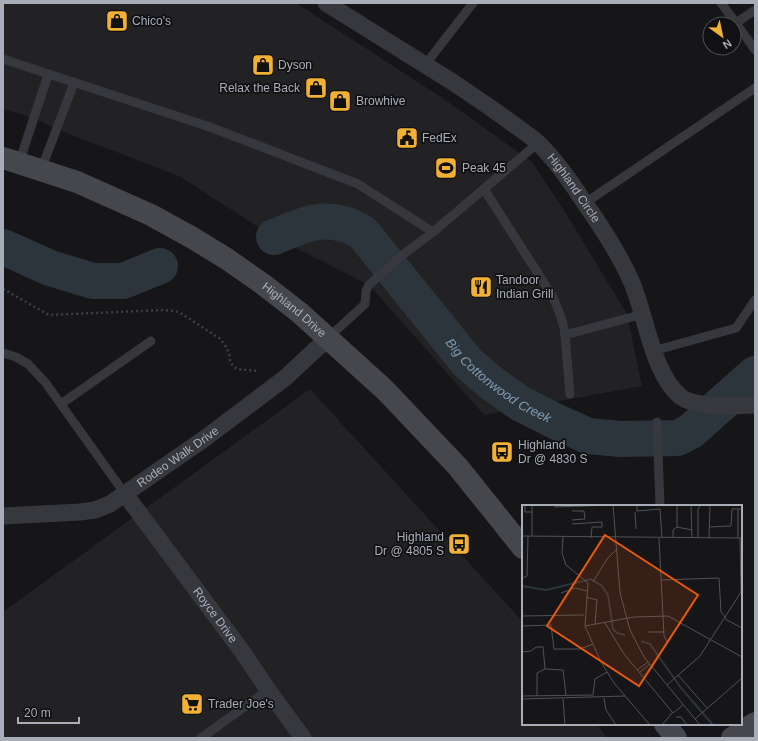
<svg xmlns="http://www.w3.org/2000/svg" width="758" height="741" viewBox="0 0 758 741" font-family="Helvetica,sans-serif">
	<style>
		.built { fill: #222225 }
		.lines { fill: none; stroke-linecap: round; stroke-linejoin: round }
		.river { stroke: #2c353c; stroke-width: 36 }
		.path { stroke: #3d3f44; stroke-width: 2.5; stroke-dasharray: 2 3; stroke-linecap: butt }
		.service { stroke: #37383d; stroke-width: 9 }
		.minor { stroke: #37383d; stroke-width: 17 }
		.secondary { stroke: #45474d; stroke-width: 22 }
		.labels { text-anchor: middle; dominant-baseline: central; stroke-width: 3.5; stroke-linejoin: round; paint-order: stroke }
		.poi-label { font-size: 12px; fill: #a8adb8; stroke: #111113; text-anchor: start }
		.street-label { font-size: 12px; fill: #a8adb8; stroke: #111113 }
		.water-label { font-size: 13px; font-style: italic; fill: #7f9bb3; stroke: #111113 }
		.inset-river { fill: none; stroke: #2c353c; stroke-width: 2 }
		.inset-road { fill: none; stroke: #505258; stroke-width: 1 }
		.view { fill: #e8590c; fill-opacity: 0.15; stroke: #e8590c; stroke-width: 2 }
		.inset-edge { fill: none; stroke: #a8adb8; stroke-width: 2 }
	</style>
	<rect width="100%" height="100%" fill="#161618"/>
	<g class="built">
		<polygon points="3,3 296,3 444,99 532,162 565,212 627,314 642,386 484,415 369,285 274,237 179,176 56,129 34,118 3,109"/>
		<polygon points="310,389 523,622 523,724 597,724 607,738 3,738 3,612"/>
	</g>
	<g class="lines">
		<g class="river">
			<path id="s1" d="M274,237C297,228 318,216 343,224C350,225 357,230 363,233L467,362L490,382L521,404L557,422L588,436L621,439L678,438L691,431L755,374"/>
			<polyline points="3,247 50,268 93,281 123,281 160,266"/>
		</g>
		<polyline class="path" points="3,289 49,315 163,310 175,311 182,314 219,338 225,345 229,353 230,361 233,366 237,369 258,371"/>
		<g class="service">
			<polyline points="721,3 736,23 755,10"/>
			<polyline points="736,23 755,50"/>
			<polyline points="3,59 210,127 358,184 433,232"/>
			<polyline points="425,65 473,3"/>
			<polyline points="19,163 48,75"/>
			<polyline points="41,170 74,83"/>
			<path d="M484,189L553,297C558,310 564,321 565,335L643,314"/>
			<polyline points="585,203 755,88"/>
			<polyline points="565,335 570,394"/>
			<polyline points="328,338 365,304 366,291 369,285 400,257 433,232 538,143"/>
			<polyline points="653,351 736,328 755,300"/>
			<polyline points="3,353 16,357 28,364 45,382 125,494"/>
			<polyline points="61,404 151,341"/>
			<polyline points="657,422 660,506"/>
			<polyline points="201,738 268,690"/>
		</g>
		<g class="minor">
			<path id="s2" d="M326,3C368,29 410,55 451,81C472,95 493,109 513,124C521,130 531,136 538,143C556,160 571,182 584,202C601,226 621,257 632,283C646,316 653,375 681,397C696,408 736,406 755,405"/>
			<path id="s3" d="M125,494L244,654L268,690L303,738"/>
			<path id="s4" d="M3,516L80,512L95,510L110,504L204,439L285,378L328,338"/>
		</g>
		<g class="secondary">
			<path id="s5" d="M3,158L77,182L151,215L191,237L227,259L264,285L300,313L385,390L458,467L523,548"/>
			<polyline points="665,724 676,738"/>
			<polyline points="732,738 755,723"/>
		</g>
	</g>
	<defs>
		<g id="shop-square" transform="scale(1.15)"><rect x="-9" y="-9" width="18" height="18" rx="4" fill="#f2b134" stroke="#111113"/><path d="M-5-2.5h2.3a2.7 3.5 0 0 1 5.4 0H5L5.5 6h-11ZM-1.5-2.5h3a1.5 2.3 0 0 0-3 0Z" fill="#111"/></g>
		<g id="civic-square" transform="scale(1.15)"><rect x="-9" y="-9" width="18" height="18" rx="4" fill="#f2b134" stroke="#111113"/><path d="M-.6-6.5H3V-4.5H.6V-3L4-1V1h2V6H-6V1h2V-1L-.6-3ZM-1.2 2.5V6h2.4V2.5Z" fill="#111"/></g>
		<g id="stadium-square" transform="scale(1.15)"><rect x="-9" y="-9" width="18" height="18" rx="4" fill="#f2b134" stroke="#111113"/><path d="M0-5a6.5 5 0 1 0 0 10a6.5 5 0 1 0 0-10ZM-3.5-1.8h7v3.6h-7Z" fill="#111"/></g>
		<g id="restaurant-square" transform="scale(1.15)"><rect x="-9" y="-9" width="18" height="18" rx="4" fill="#f2b134" stroke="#111113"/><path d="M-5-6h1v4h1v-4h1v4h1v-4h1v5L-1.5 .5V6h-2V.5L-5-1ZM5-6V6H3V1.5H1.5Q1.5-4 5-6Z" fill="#111"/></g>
		<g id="bus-square" transform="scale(1.15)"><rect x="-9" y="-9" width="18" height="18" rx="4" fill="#f2b134" stroke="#111113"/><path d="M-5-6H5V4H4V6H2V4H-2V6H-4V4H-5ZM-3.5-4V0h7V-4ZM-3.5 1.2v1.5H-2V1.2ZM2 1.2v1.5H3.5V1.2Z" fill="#111"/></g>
		<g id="supermarket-square" transform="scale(1.15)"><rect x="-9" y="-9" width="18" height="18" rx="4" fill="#f2b134" stroke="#111113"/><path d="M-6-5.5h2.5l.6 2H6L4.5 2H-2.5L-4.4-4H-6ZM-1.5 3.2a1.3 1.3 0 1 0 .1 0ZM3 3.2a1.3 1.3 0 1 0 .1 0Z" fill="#111"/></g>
	</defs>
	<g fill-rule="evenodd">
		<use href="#shop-square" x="117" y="21"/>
		<use href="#shop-square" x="263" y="65"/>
		<use href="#shop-square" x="316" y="88"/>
		<use href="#shop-square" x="340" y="101"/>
		<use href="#civic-square" x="407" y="138"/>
		<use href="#stadium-square" x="446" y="168"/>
		<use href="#restaurant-square" x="481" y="287"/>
		<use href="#bus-square" x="502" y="452"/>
		<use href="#bus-square" x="459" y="544"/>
		<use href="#supermarket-square" x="192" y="704"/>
	</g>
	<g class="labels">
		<g class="poi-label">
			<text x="132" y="21">Chico's</text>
			<text x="278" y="65">Dyson</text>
			<text x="300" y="88" text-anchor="end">Relax the Back</text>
			<text x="356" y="101">Browhive</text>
			<text x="422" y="138">FedEx</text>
			<text x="462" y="168">Peak 45</text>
			<text x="496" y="280">Tandoor<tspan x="496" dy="14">Indian Grill</tspan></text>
			<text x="518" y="445">Highland<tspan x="518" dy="14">Dr @ 4830 S</tspan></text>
			<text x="444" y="537" text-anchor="end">Highland<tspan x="444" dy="14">Dr @ 4805 S</tspan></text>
			<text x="208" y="704">Trader Joe's</text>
		</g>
		<g class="street-label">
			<text stroke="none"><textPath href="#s2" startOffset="312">Highland Circle</textPath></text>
			<text stroke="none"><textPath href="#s5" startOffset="331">Highland Drive</textPath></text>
			<text stroke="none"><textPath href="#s4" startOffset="191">Rodeo Walk Drive</textPath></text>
			<text stroke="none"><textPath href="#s3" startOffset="151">Royce Drive</textPath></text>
		</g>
		<g class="water-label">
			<text stroke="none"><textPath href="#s1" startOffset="296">Big Cottonwood Creek</textPath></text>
		</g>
	</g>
	<g transform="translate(522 505)">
		<rect width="220" height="220" fill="#161618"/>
		<path class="inset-river" d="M0,81L24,85L69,74L80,81L86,90L91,124L95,128L103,130M119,136L128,139L159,183L191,220"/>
		<path class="inset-road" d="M3,0V7H10M10,0V31M91,0L98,88L108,125L122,152L178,220M115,0V6L138,4L140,33M155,0V22M169,0L170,33M32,2L90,0M50,6H62L63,14L50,15M113,7L114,24M50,19L80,17V22H70L69,33M155,22L170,25M187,22L209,21L210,4H220M0,31L220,33M41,32L40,48L44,60L66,78L63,121L79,157L92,178L128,220M137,33L142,131L146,138M151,33V25L155,22M176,33V4L179,0M187,33L188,0M216,33V4M0,73L5,71L6,31M139,75L197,73L199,107L204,113M71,77L85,54L95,44M39,88L53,83L65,86M64,92L75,95L73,119M0,111L62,110M203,114L220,123M83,118L102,149L151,208L161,200M0,121L29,120L32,144H58L71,139M63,121L112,112L146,111L220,152M126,127H142M0,147L9,146L14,142H21L23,164L41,165L44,190M115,165L126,157M117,168L128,159M156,170L185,203M145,180L178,151L219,87L218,33M0,191L71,190L73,174L85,167M15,191V168L23,164M82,193L84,205L94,220M0,194L103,191M41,194L43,220M154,212H159L165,220M173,214L220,173M140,220L150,208"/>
		<path class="view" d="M83,30L176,90L117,181L25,121Z"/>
		<rect width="220" height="220" class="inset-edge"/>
	</g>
	<rect width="758" height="741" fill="none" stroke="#a8adb8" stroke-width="8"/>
	<g transform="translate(722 36) rotate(147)"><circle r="19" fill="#111113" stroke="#4d4f55"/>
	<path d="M0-3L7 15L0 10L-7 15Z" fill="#f2b134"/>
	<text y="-6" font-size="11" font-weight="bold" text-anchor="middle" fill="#a8adb8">N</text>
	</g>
	<path d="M18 717v6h61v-6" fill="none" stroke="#a8adb8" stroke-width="2"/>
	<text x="24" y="717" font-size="12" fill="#a8adb8" stroke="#111113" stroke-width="3" paint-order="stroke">20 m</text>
</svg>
